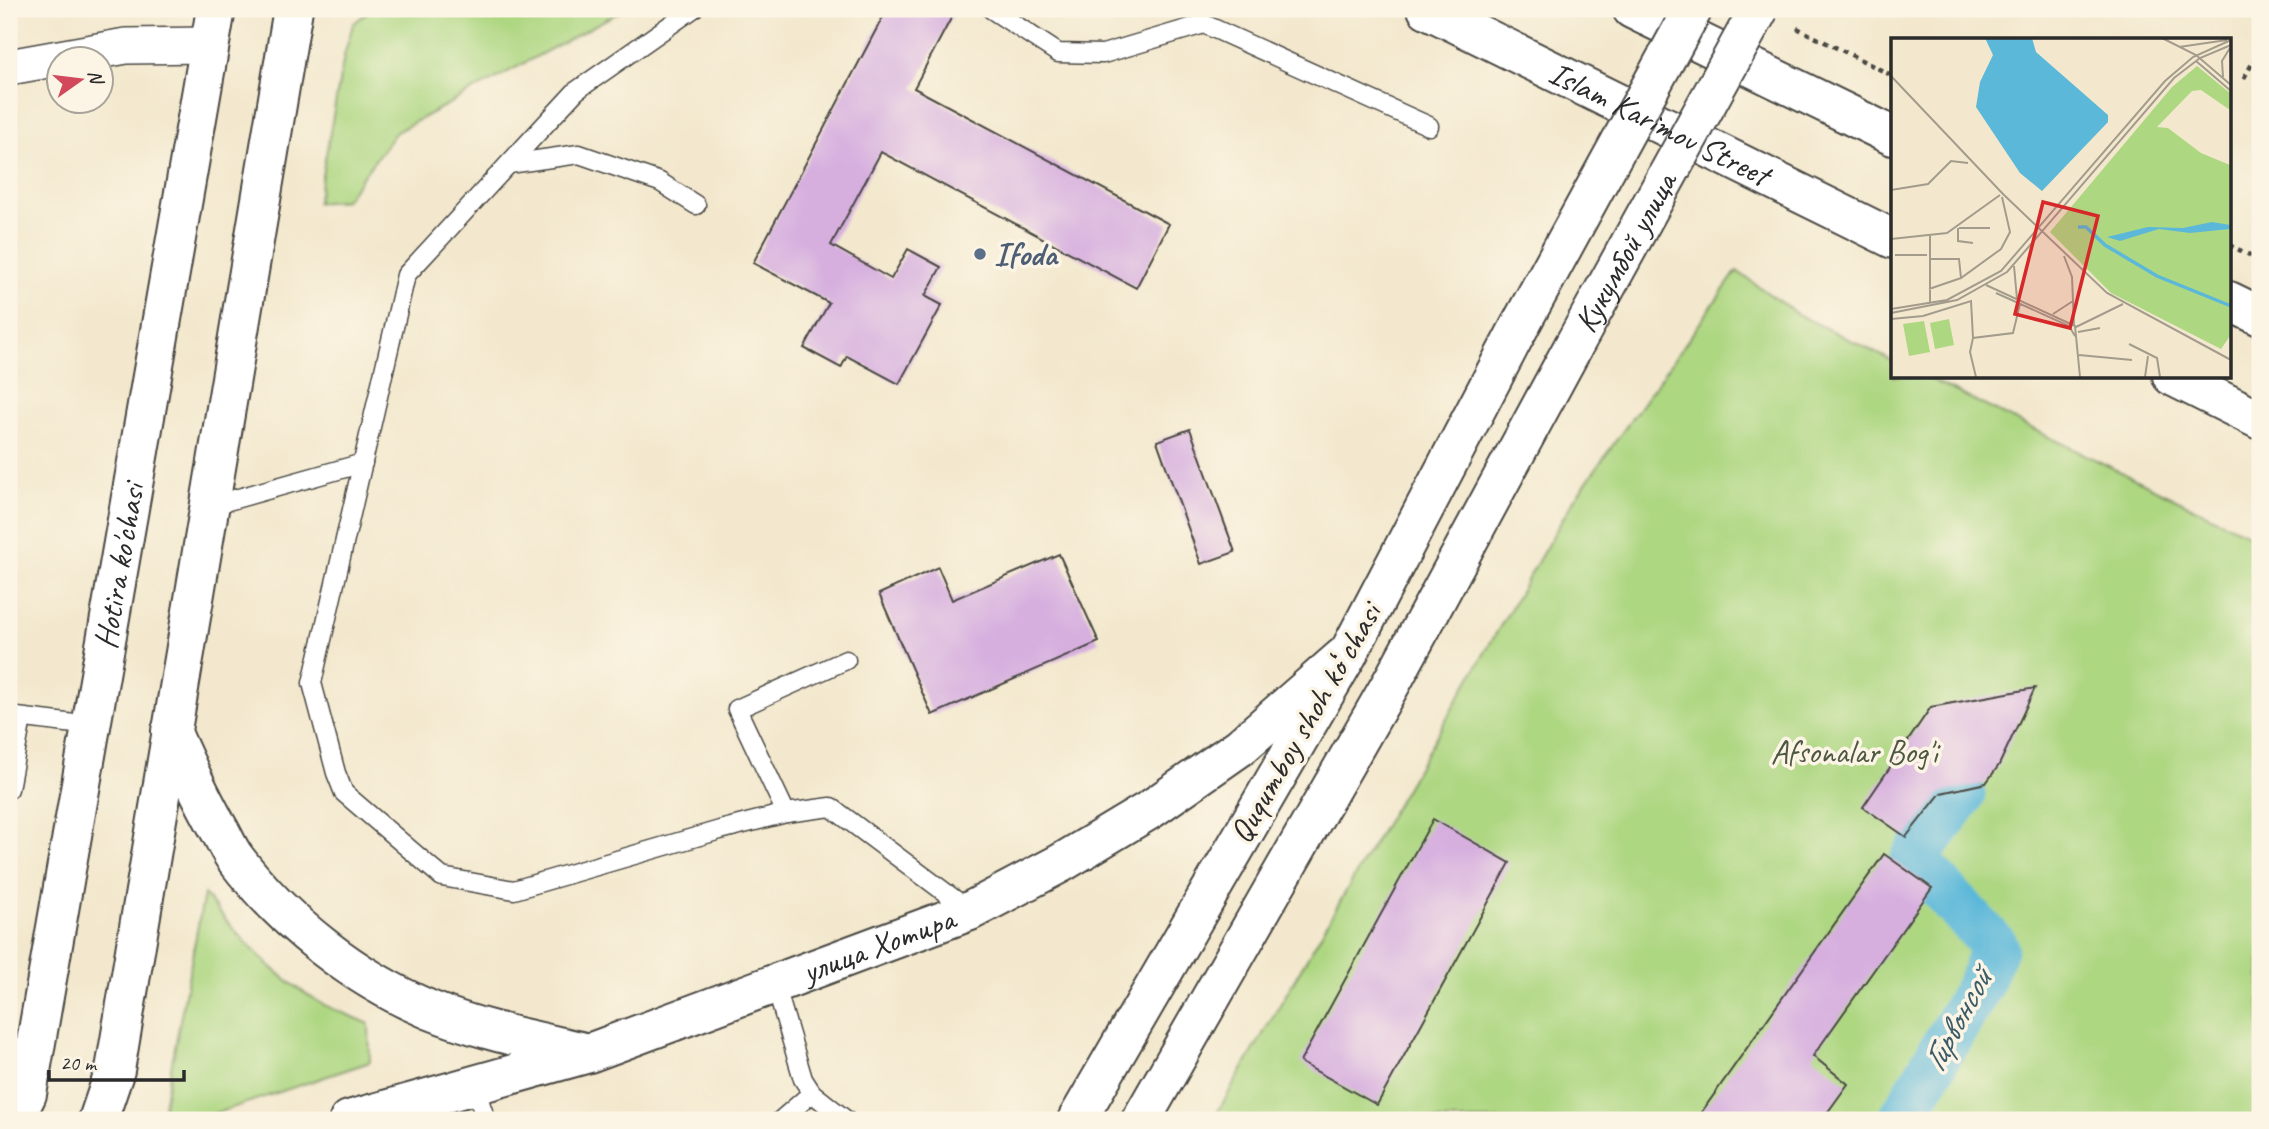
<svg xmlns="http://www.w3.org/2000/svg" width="2269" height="1129" viewBox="0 0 2269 1129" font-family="Caveat,sans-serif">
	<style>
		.green { fill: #aed782; stroke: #6c8156; stroke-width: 2 }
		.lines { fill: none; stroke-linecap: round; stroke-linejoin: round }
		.canal { stroke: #5bb8d9; stroke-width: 47 }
		.building { fill: #d6afdf }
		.lane-casing { stroke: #494743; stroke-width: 21 }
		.street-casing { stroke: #494743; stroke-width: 38 }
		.secondary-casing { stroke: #494743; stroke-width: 42 }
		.primary-casing { stroke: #494743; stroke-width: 42 }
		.path { stroke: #494743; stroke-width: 4.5; stroke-dasharray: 5 5; stroke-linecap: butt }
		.lane { stroke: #fff; stroke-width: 18 }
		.street { stroke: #fff; stroke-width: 35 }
		.secondary { stroke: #fff; stroke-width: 38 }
		.primary { stroke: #fff; stroke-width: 38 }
		.primary-bridge-casing { stroke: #494743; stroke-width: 42; stroke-linecap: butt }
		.primary-bridge { stroke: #fff; stroke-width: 38 }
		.service-dot { fill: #5c6f8a; stroke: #fcf5e5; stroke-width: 2.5 }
		.labels { text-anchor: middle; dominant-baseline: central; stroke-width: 7; stroke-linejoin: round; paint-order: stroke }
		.street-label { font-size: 33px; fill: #2b2b2b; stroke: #fcf5e5 }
		.service-label { font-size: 33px; font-weight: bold; fill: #4e5e75; stroke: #fcf5e5; text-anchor: start }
		.park-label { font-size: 33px; fill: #4c5641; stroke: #fcf5e5 }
		.water-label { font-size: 35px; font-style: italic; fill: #3c5c68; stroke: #fcf5e5 }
		.inset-river { fill: none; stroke: #5bb8d9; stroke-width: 3.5 }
		.inset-road { fill: none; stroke: #a39c8c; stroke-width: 2 }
		.view { fill: #d62828; fill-opacity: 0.15; stroke: #d62828; stroke-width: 3.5 }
		.inset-edge { fill: none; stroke: #2b2b2b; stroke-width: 3.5 }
	</style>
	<rect width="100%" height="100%" fill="#fcf5e5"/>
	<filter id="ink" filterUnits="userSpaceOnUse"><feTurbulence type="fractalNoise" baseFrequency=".0143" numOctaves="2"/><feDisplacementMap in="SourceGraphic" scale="14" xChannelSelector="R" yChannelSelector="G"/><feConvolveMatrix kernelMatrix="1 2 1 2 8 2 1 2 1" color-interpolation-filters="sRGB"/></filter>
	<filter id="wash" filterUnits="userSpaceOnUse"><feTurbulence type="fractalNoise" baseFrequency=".00686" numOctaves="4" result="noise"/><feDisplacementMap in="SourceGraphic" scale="28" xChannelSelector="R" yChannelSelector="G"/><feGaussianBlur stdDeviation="1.57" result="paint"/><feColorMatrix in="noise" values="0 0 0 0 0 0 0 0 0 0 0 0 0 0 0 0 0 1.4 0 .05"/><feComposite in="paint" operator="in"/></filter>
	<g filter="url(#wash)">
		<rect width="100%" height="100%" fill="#f3e8cd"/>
		<g class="green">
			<polygon points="371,9 625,9 396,132 345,200 317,203 344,56 353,24"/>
			<polygon points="1737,271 1797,314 1893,361 1893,376 1924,376 2260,540 2260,1120 1213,1120 1573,501"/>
			<path d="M204,894C238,935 272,975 319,1002C335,1011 353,1016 369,1024L370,1062L195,1120H174L164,1105Z"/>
		</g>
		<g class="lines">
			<polyline class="canal" points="1901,1120 1979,986 1995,946 1914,859 1962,794"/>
		</g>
		<g id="blocks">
			<g class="building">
				<polygon points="887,9 956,9 914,88 1169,224 1136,288 881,152 831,245 891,279 908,249 941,267 925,296 942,305 899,384 847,356 841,368 804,348 829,303 753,263"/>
				<polygon points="1190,429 1235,552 1201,564 1157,441"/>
				<polygon points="1059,554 1099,642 932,715 879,594 938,567 952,600"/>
				<polygon points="2035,688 1999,765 1986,783 1941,793 1906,837 1863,807 1931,707"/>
				<polygon points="1433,819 1510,863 1377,1105 1300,1062"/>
				<polygon points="1884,854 1932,888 1813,1056 1848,1084 1822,1120 1696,1120"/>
			</g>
		</g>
	</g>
	<g filter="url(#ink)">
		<use href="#blocks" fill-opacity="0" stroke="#494743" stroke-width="2"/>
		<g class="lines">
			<g class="lane-casing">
				<g id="lane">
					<polyline points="693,9 576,91 406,275 312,683 336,773 344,793 442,877 514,890 720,830 786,813 831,807 970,911"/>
					<polyline points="991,9 1058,53 1103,54 1204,24 1429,126"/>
					<polyline points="509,164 579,154 660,182 696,205"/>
					<polyline points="210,506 363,463"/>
					<polyline points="9,716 91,726"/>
					<polyline points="9,789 22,718"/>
					<polyline points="786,813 737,709 846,660"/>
					<polyline points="775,984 803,1079 812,1093 846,1120"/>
					<polyline points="474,1085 486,1120"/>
					<polyline points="781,1120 812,1093"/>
				</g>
			</g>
			<g class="street-casing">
				<polyline id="street" points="9,67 126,46 210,45"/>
			</g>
			<g class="secondary-casing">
				<g id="secondary">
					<path d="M171,731C186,765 201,798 220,831C225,840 229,850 235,858C284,923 356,979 430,1010C479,1030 532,1040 584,1052"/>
					<path id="s1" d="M14,1120L27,1094L216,9"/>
					<polyline points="98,1120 115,1070 293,9"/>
					<path id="s2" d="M349,1120L589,1053L970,911L1061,863L1151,809L1240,747L1343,657"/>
				</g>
			</g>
			<g class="primary-casing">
				<g id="primary">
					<path id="s3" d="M1427,9L1893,239"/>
					<polyline points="1632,9 1893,136"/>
					<polyline points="2229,301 2260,316"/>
					<polyline points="2172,376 2260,420"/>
					<polyline points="1077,1120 1348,654 1523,320"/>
					<polyline points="1141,1120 1393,680 1573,347"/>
				</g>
			</g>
			<g class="path">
				<polyline points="1797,28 1893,76"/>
				<polyline points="2244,78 2260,50"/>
				<polyline points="2229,245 2260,260"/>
			</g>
			<use href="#lane" class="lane"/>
			<use href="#street" class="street"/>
			<use href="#secondary" class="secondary"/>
			<use href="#primary" class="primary"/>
			<g class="primary-bridge-casing">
				<g id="primary-bridge">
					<polyline points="1523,320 1693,9"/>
					<path id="s4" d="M1573,347L1759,9"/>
				</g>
			</g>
			<use href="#primary-bridge" class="primary-bridge"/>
		</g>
	</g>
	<circle class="service-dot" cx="980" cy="254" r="7"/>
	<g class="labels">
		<g class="street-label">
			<text stroke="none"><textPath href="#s3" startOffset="259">Islam Karimov Street</textPath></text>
			<text stroke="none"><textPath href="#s4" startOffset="108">Кукумбой улица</textPath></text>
			<text stroke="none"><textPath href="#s1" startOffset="565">Hotira ko'chasi</textPath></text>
			<text transform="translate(1305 723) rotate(-60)">Ququmboy shoh koʻchasi</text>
			<text stroke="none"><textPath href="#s2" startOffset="558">улица Хотира</textPath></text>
		</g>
		<g class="service-label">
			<text x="994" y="254">Ifoda</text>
		</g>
		<g class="park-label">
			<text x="1854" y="752">Afsonalar Bog'i</text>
		</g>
		<g class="water-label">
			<text transform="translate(1957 1020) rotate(-62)">Гирвонсой</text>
		</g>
	</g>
	<g transform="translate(1891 38)">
		<rect width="340" height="340" fill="#f3e8cd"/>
		<path d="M306,28L339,55V72L310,52L301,53L266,89L277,90L310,115L339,127V298L330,311L220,255L159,194L281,49ZM58,281L63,307L44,311L39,285ZM33,283L39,314L18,318L12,286Z" fill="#aed782"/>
		<path d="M94,0H141L145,14L217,77V84L151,153L129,135L85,69L89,44L102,17ZM321,184L339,187V191L299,195L268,191L229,203L216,199L257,189L292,190Z" fill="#5bb8d9"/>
		<path class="inset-river" d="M187,189H195L214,207L266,238L340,268"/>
		<path class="inset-road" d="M271,0L305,17L340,47M288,9L336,2M305,23L340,53M0,38L112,156L216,255L340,322M332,39L331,23L339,10M0,152L37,146L60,123L77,125M67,190V203L82,205M68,190H99M39,198V265M0,201L56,195L109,157M4,217H36M173,218L181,239L183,288M39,221H68L70,240M123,228L126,261M95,247L184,288L189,339M38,251L70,240L110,211L119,194L111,159M105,255L178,288L184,298M0,271L56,262L110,233L274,43L302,19L340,2M0,275L66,262L116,234L283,40L309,20L340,7M162,276L182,263M0,281L32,278L80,263L82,300M185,289L232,266M187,294L209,290M238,306L266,320L269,339M188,317L241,322M85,339L79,314L82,300L122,295L129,266M254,339L257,318"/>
		<path class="view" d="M152,164L207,178L179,290L124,276Z"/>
		<rect width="340" height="340" class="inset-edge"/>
	</g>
	<rect width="2269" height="1129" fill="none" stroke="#fcf5e5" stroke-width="35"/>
	<g transform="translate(80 80) rotate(76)"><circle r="33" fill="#fcf5e5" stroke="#a8a49b" stroke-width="2"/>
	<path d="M0-5L12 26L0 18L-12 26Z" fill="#d1495b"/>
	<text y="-10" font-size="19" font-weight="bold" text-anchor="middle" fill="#2b2b2b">N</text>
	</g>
	<path d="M49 1070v10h135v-10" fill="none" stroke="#2b2b2b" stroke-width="3.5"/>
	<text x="60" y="1070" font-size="21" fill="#2b2b2b" stroke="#fcf5e5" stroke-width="5" paint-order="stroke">20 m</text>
</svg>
